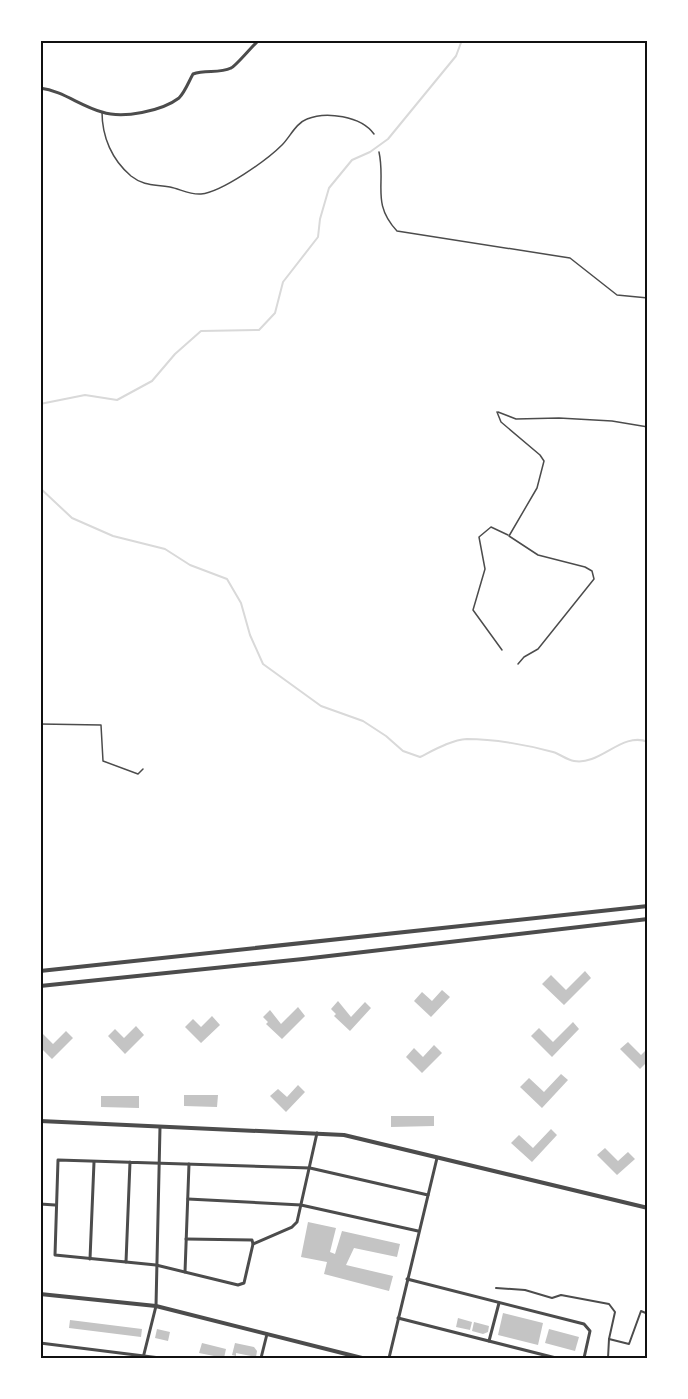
<svg xmlns="http://www.w3.org/2000/svg" width="688" height="1399" viewBox="0 0 688 1399" font-family="Helvetica,sans-serif">
	<style>
		.lines { fill: none; stroke-linecap: round; stroke-linejoin: round }
		.stream { stroke: #d9d9d9; stroke-width: 2 }
		.building { fill: #c4c4c4 }
		.service { stroke: #4c4c4c; stroke-width: 1.5 }
		.pedestrian { stroke: #4c4c4c; stroke-width: 2 }
		.minor { stroke: #4c4c4c; stroke-width: 3 }
		.tertiary { stroke: #4c4c4c; stroke-width: 4 }
		.neatline { fill: none; stroke: #111; stroke-width: 2 }
	</style>
	<rect width="100%" height="100%" fill="#fff"/>
	<g class="lines">
		<g class="stream">
			<polyline points="40,404 85,395 117,400 152,381 175,354 201,331 259,330 275,313 283,282 318,237 320,219 329,188 352,160 370,152 388,139 456,56 462,40"/>
			<path d="M40,488L72,518L113,536L165,549L190,565L227,579L241,603L250,635L263,664L321,706L363,721L386,736L403,751L420,757C434,750 451,740 467,739C494,739 528,745 553,752C560,754 567,760 574,761C600,766 622,731 648,742"/>
		</g>
	</g>
	<g class="building">
		<polygon points="585,971 591,978 564,1005 542,984 551,975 566,990"/>
		<polygon points="442,990 450,997 431,1017 414,1001 422,992 432,1001"/>
		<polygon points="338,1001 351,1017 365,1002 371,1008 350,1031 334,1016 336,1014 331,1009"/>
		<polygon points="298,1007 305,1016 282,1039 266,1024 268,1022 263,1017 270,1010 281,1024"/>
		<polygon points="212,1016 220,1025 201,1043 185,1027 193,1019 201,1027"/>
		<polygon points="573,1022 579,1029 552,1057 531,1036 539,1028 553,1042"/>
		<polygon points="136,1026 144,1035 125,1054 108,1036 115,1029 124,1038"/>
		<polygon points="66,1031 73,1038 52,1059 40,1047 40,1037 43,1034 53,1044"/>
		<polygon points="628,1042 641,1055 648,1048 648,1061 640,1069 620,1049"/>
		<polygon points="434,1045 442,1053 422,1073 406,1057 414,1048 423,1057"/>
		<polygon points="561,1074 568,1080 542,1108 520,1087 529,1078 544,1092"/>
		<polygon points="298,1085 305,1092 286,1112 270,1096 278,1089 287,1097"/>
		<polygon points="184,1095 218,1095 217,1107 184,1106"/>
		<polygon points="101,1096 139,1096 139,1108 101,1107"/>
		<polygon points="391,1116 434,1116 434,1126 391,1127"/>
		<polygon points="551,1129 557,1135 532,1162 511,1143 519,1135 533,1148"/>
		<polygon points="605,1148 618,1161 628,1152 635,1159 617,1175 597,1155"/>
		<polygon points="308,1222 336,1228 330,1252 335,1254 342,1231 400,1244 397,1257 354,1248 346,1265 393,1276 389,1291 324,1274 327,1262 301,1257"/>
		<polygon points="503,1313 543,1323 538,1345 498,1335"/>
		<polygon points="458,1318 472,1322 470,1330 456,1327"/>
		<polygon points="70,1320 142,1329 141,1337 69,1328"/>
		<polygon points="474,1322 489,1326 488,1332 483,1334 472,1331"/>
		<polygon points="157,1329 170,1332 168,1341 155,1338"/>
		<polygon points="549,1329 579,1337 575,1351 545,1343"/>
		<polygon points="202,1343 226,1349 224,1358 199,1353"/>
		<polygon points="235,1343 254,1347 257,1351 256,1357 236,1353 236,1356 232,1355"/>
	</g>
	<g class="lines">
		<g class="service">
			<path d="M102,112C102,137 112,160 131,176C145,187 155,184 170,187C180,189 190,195 201,194C222,192 267,160 282,145C290,137 296,123 307,119C326,111 361,116 374,134"/>
			<path d="M379,152C386,184 371,203 397,231L570,258L617,295L648,298"/>
			<polyline points="497,412 501,422 540,455 544,461 537,488 509,536 538,555 585,567 592,571 594,579 538,649 524,657 518,664"/>
			<polyline points="498,412 516,419 559,418 612,421 648,427"/>
			<polyline points="502,650 473,610 485,569 479,537 491,527 508,535"/>
			<polyline points="40,724 101,725 103,761 138,774 143,769"/>
		</g>
		<g class="pedestrian">
			<polyline points="496,1288 525,1290 552,1298 561,1295 609,1304 615,1312 609,1339 629,1344 641,1311 648,1314"/>
			<polyline points="608,1358 609,1339"/>
		</g>
		<g class="minor">
			<path d="M40,88C63,91 80,106 102,112C123,119 162,111 179,98C185,92 189,81 193,74C205,69 219,74 231,68C236,66 252,46 259,40"/>
			<polyline points="130,1162 126,1262 55,1255 58,1160 310,1168 428,1195"/>
			<polyline points="188,1199 301,1205 418,1231"/>
			<polyline points="40,1204 55,1205"/>
			<polyline points="186,1239 252,1240 253,1244"/>
			<polyline points="90,1259 94,1162"/>
			<polyline points="126,1262 156,1265 238,1285 244,1283 253,1244 292,1227 297,1222 317,1133"/>
			<polyline points="185,1272 189,1164"/>
			<polyline points="407,1279 584,1324 590,1331 584,1358"/>
			<polyline points="398,1318 556,1358"/>
			<polyline points="489,1341 499,1303"/>
			<polyline points="40,1343 160,1358"/>
			<polyline points="143,1358 156,1306 160,1127"/>
			<polyline points="261,1358 267,1334"/>
			<polyline points="389,1358 437,1158"/>
		</g>
		<g class="tertiary">
			<polyline points="40,971 648,906"/>
			<polyline points="40,986 303,959 648,919"/>
			<polyline points="40,1121 344,1135 648,1208"/>
			<polyline points="40,1294 156,1306 362,1358"/>
		</g>
	</g>
	<rect width="688" height="1399" fill="none" stroke="#ffffff" stroke-width="84"/>
	<rect x="42" y="42" width="604" height="1315" class="neatline"/>
</svg>
